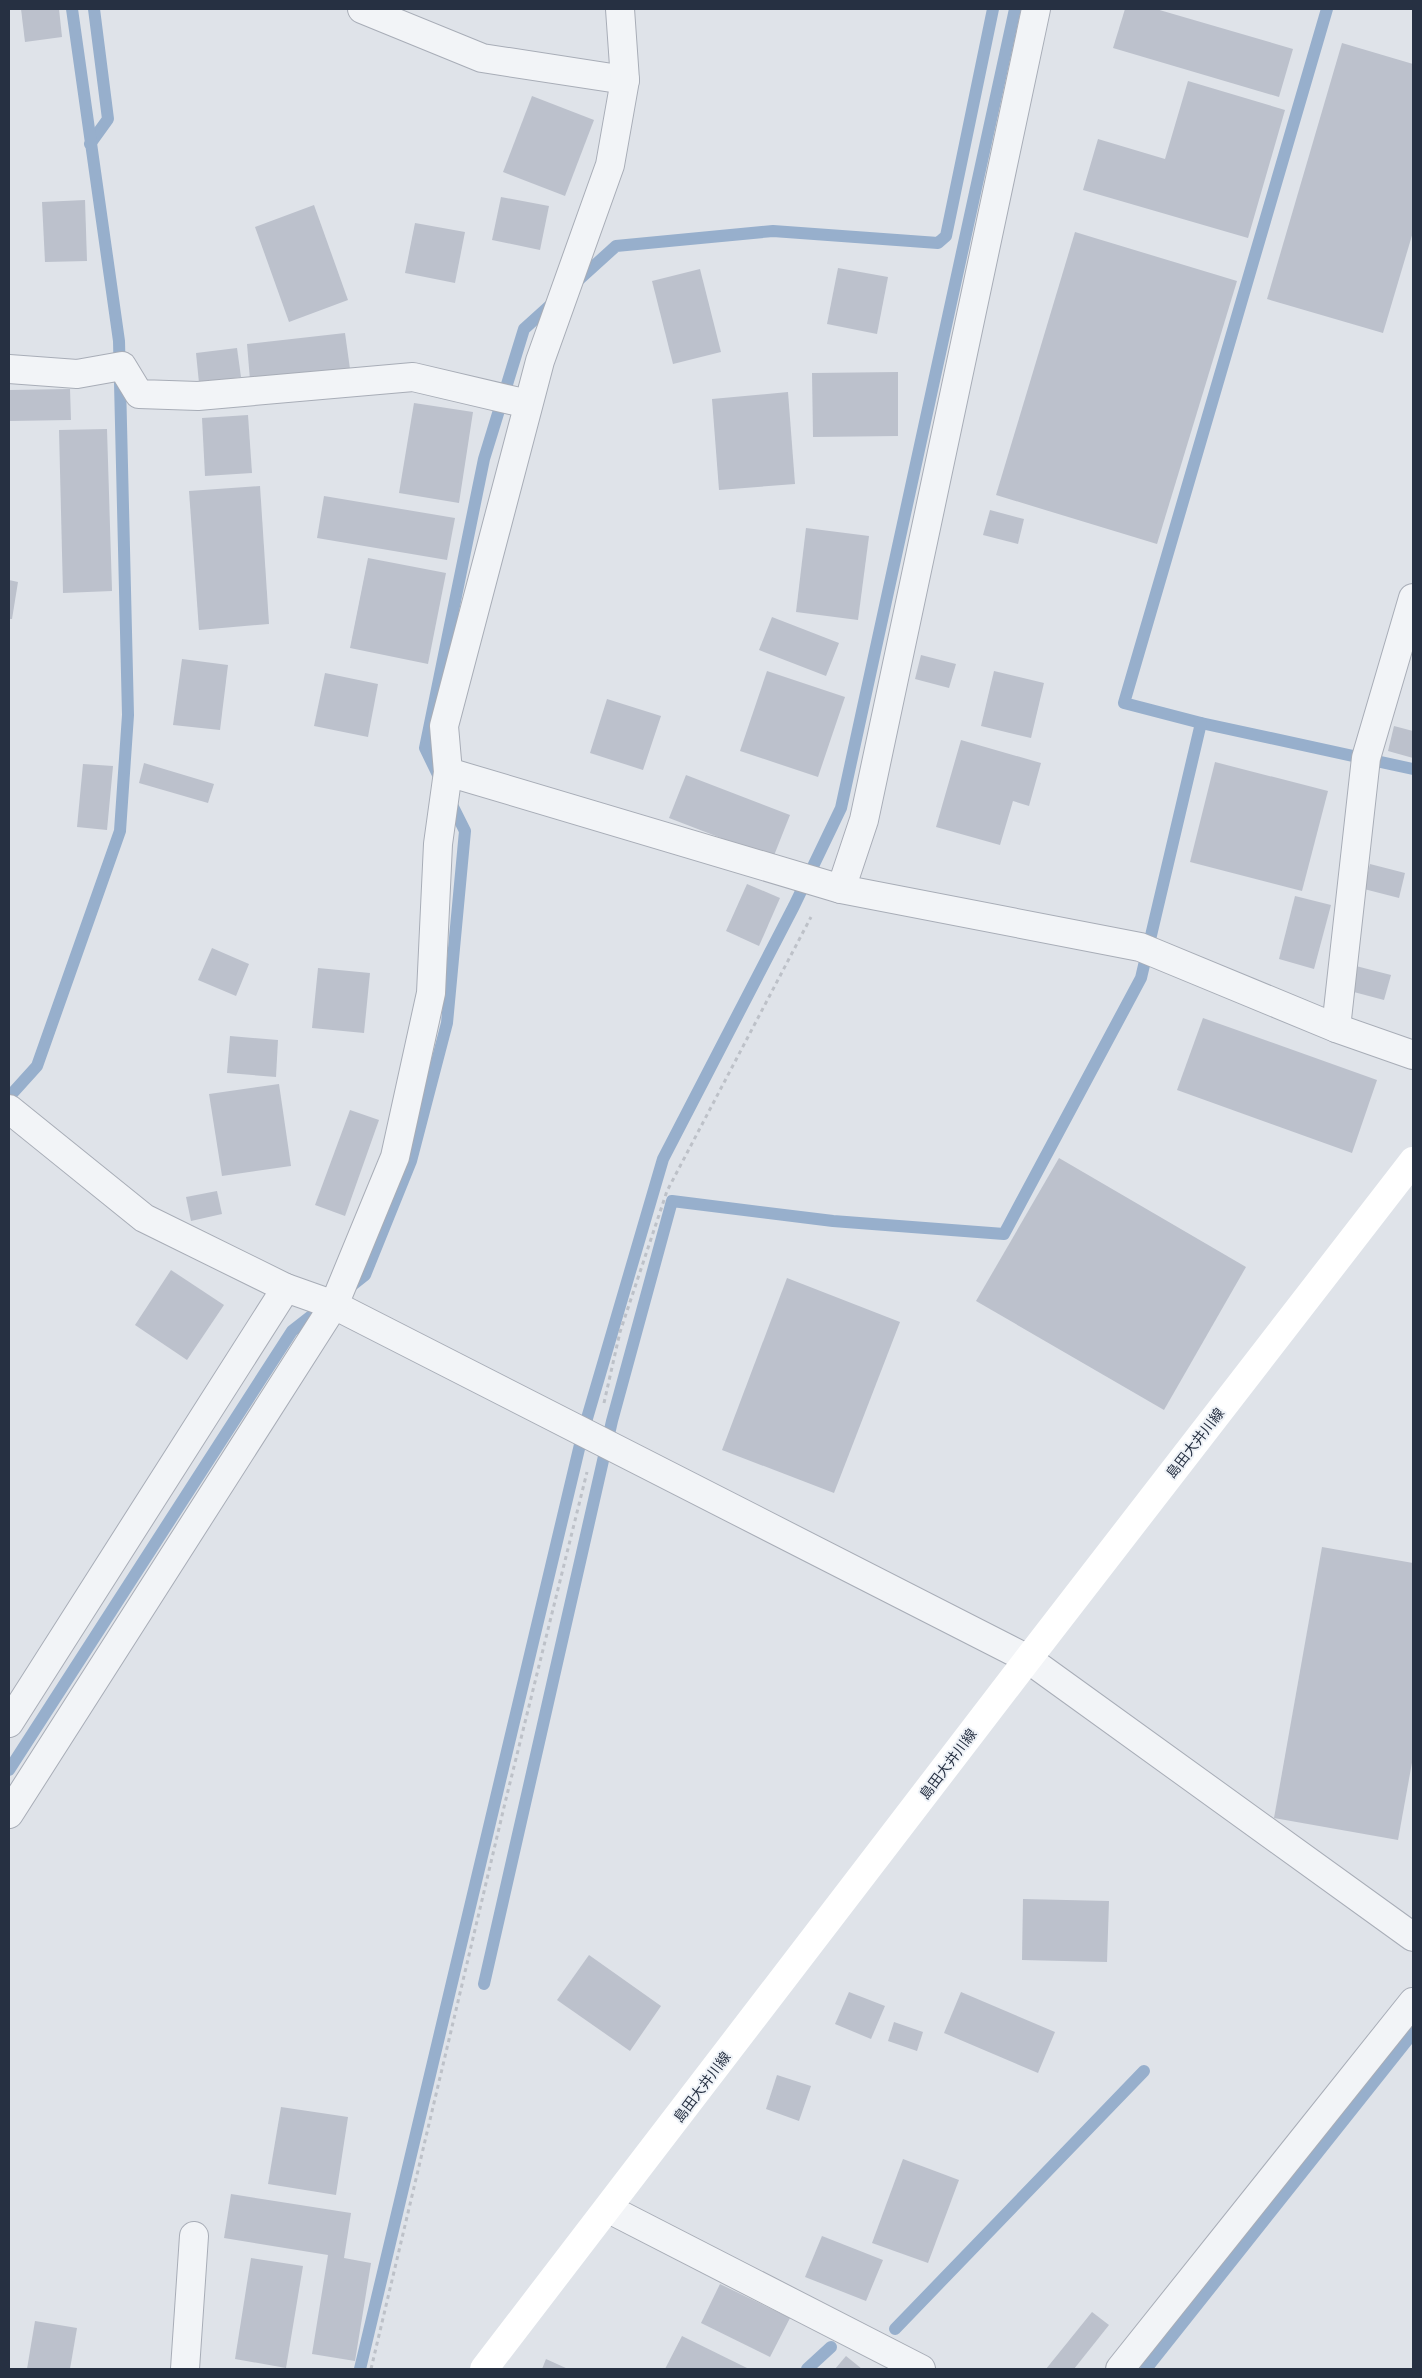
<svg xmlns="http://www.w3.org/2000/svg" width="1422" height="2378" viewBox="0 0 1422 2378" font-family="'PT Sans Narrow','Noto Sans JP',sans-serif">
	<style>
		.lines { fill: none; stroke-linecap: round; stroke-linejoin: round }
		.stream { stroke: #97afcc; stroke-width: 12 }
		.building { fill: #bcc1cc }
		.street-casing { stroke: #a8adb7; stroke-width: 30 }
		.path { stroke: #bdc1c8; stroke-width: 3; stroke-dasharray: 4 4; stroke-linecap: butt }
		.street { stroke: #f2f4f7; stroke-width: 28 }
		.secondary { stroke: #fff; stroke-width: 28 }
		.labels { text-anchor: middle; dominant-baseline: central; stroke-width: 4; stroke-linejoin: round; paint-order: stroke }
		.street-label { font-size: 14px; fill: #263042; stroke: #eef2f7 }
	</style>
	<rect width="100%" height="100%" fill="#dfe3e9"/>
	<g class="lines">
		<g class="stream">
			<polyline points="1327,9 1124,703 1201,723 1413,769"/>
			<polyline points="90,144 108,119 94,9"/>
			<polyline points="574,284 616,246 773,231 938,243 946,236 993,9"/>
			<polyline points="441,781 425,748 484,459 524,329 555,301"/>
			<polyline points="9,1097 37,1066 120,831 128,715 119,341 72,9"/>
			<polyline points="346,1290 365,1275 411,1161 447,1023 465,831 449,799"/>
			<polyline points="9,1770 292,1331 324,1306"/>
			<polyline points="484,1984 612,1421 672,1201 833,1221 1004,1234 1141,978 1201,723"/>
			<polyline points="895,2329 1144,2071"/>
			<polyline points="360,2369 583,1432 663,1159 794,906 841,808 1015,9"/>
			<polyline points="807,2369 831,2347"/>
			<polyline points="1146,2369 1413,2033"/>
		</g>
	</g>
	<g class="building">
		<polygon points="21,9 59,9 62,37 25,42"/>
		<polygon points="1125,9 1156,9 1293,49 1279,97 1113,48"/>
		<polygon points="1342,43 1413,64 1413,232 1383,333 1267,299"/>
		<polygon points="1188,81 1285,110 1248,238 1083,190 1098,139 1165,159"/>
		<polygon points="532,96 594,120 565,196 503,172"/>
		<polygon points="501,197 549,206 540,250 492,240"/>
		<polygon points="85,200 87,261 45,262 42,202"/>
		<polygon points="314,205 348,300 289,322 255,227"/>
		<polygon points="415,223 465,232 455,283 405,273"/>
		<polygon points="1075,232 1237,281 1157,544 996,495"/>
		<polygon points="838,268 888,277 877,334 827,324"/>
		<polygon points="700,269 721,352 673,364 652,281"/>
		<polygon points="345,333 350,369 250,380 247,344"/>
		<polygon points="237,348 241,377 199,383 196,353"/>
		<polygon points="898,372 898,436 813,437 812,373"/>
		<polygon points="70,389 71,420 9,421 9,390"/>
		<polygon points="788,392 795,484 719,490 712,399"/>
		<polygon points="414,403 473,412 459,503 399,493"/>
		<polygon points="248,415 252,473 205,476 202,418"/>
		<polygon points="107,429 112,591 63,593 59,430"/>
		<polygon points="260,486 269,624 199,630 189,491"/>
		<polygon points="324,496 455,518 447,560 317,538"/>
		<polygon points="990,510 1024,519 1018,544 983,535"/>
		<polygon points="806,528 869,536 858,620 796,612"/>
		<polygon points="368,558 446,573 428,664 350,648"/>
		<polygon points="9,580 18,582 12,619 9,619"/>
		<polygon points="772,617 839,643 826,676 759,650"/>
		<polygon points="921,655 956,664 949,688 915,679"/>
		<polygon points="182,659 228,665 220,730 173,725"/>
		<polygon points="767,671 845,697 818,777 740,751"/>
		<polygon points="994,671 1044,683 1031,738 981,726"/>
		<polygon points="325,673 378,684 368,737 314,726"/>
		<polygon points="607,699 661,716 643,770 590,753"/>
		<polygon points="1394,726 1413,731 1413,758 1388,751"/>
		<polygon points="961,740 1041,763 1029,806 1013,801 1000,845 936,827"/>
		<polygon points="1215,762 1328,791 1302,891 1190,862"/>
		<polygon points="144,763 214,784 208,803 139,783"/>
		<polygon points="83,764 113,766 107,830 77,827"/>
		<polygon points="686,775 790,815 773,858 669,818"/>
		<polygon points="1370,864 1405,873 1399,898 1364,889"/>
		<polygon points="747,884 780,898 759,946 726,931"/>
		<polygon points="1295,896 1331,905 1314,969 1279,959"/>
		<polygon points="212,948 249,964 236,996 198,980"/>
		<polygon points="1356,966 1391,975 1384,1000 1350,991"/>
		<polygon points="318,968 370,973 364,1033 312,1028"/>
		<polygon points="1203,1018 1377,1080 1352,1153 1177,1090"/>
		<polygon points="230,1036 278,1040 276,1077 227,1073"/>
		<polygon points="279,1084 291,1166 222,1176 209,1094"/>
		<polygon points="350,1110 379,1120 345,1216 315,1205"/>
		<polygon points="1059,1158 1246,1267 1164,1410 976,1301"/>
		<polygon points="217,1191 222,1214 191,1221 186,1197"/>
		<polygon points="171,1270 224,1305 187,1360 135,1325"/>
		<polygon points="787,1278 900,1322 834,1493 722,1450"/>
		<polygon points="1322,1547 1413,1563 1413,1757 1398,1840 1274,1818"/>
		<polygon points="1023,1899 1109,1901 1107,1962 1022,1960"/>
		<polygon points="589,1955 661,2006 630,2051 557,2000"/>
		<polygon points="849,1992 885,2006 871,2039 835,2024"/>
		<polygon points="961,1992 1055,2032 1038,2073 944,2033"/>
		<polygon points="894,2022 923,2032 917,2051 888,2041"/>
		<polygon points="777,2075 811,2086 799,2121 766,2109"/>
		<polygon points="281,2107 348,2117 336,2195 268,2184"/>
		<polygon points="903,2159 959,2180 928,2263 872,2243"/>
		<polygon points="231,2194 351,2213 344,2258 371,2263 355,2361 312,2354 328,2255 224,2238"/>
		<polygon points="822,2236 883,2260 866,2301 805,2277"/>
		<polygon points="251,2258 303,2266 286,2368 235,2359"/>
		<polygon points="720,2284 790,2318 770,2357 701,2323"/>
		<polygon points="1092,2312 1109,2325 1074,2369 1046,2369"/>
		<polygon points="35,2321 77,2328 70,2369 27,2369"/>
		<polygon points="682,2336 749,2369 665,2369"/>
		<polygon points="846,2356 862,2369 835,2369"/>
		<polygon points="546,2359 568,2369 542,2369"/>
	</g>
	<g class="lines">
		<g class="street-casing">
			<g id="street">
				<polyline points="362,9 482,58 625,80"/>
				<polyline points="9,369 77,374 122,366 139,394 198,396 413,377 528,404"/>
				<polyline points="448,772 841,889 1140,947 1336,1028 1413,1055"/>
				<polyline points="841,889 864,820 1036,9"/>
				<polyline points="1336,1028 1366,758 1413,598"/>
				<polyline points="9,1109 144,1218 286,1288 334,1305 1028,1659 1413,1937"/>
				<polyline points="9,1723 286,1288"/>
				<polyline points="9,1814 334,1305 395,1157 431,993 438,844 448,772 444,726 540,361 610,165 625,80 620,9"/>
				<polyline points="609,2209 921,2369"/>
				<polyline points="185,2369 194,2236"/>
				<polyline points="1120,2369 1413,2002"/>
			</g>
		</g>
		<g class="path">
			<polyline points="604,1403 620,1332 667,1191 811,917"/>
			<polyline points="371,2369 505,1803 587,1472"/>
		</g>
		<use href="#street" class="street"/>
		<polyline class="secondary" points="484,2369 1028,1659 1413,1161"/>
	</g>
	<g class="labels">
		<g class="street-label">
			<text transform="translate(1195 1443) rotate(-52)">島田大井川線</text>
			<text transform="translate(948 1764) rotate(-53)">島田大井川線</text>
			<text transform="translate(702 2087) rotate(-53)">島田大井川線</text>
		</g>
	</g>
	<rect width="1422" height="2378" fill="none" stroke="#263042" stroke-width="20"/>
</svg>
